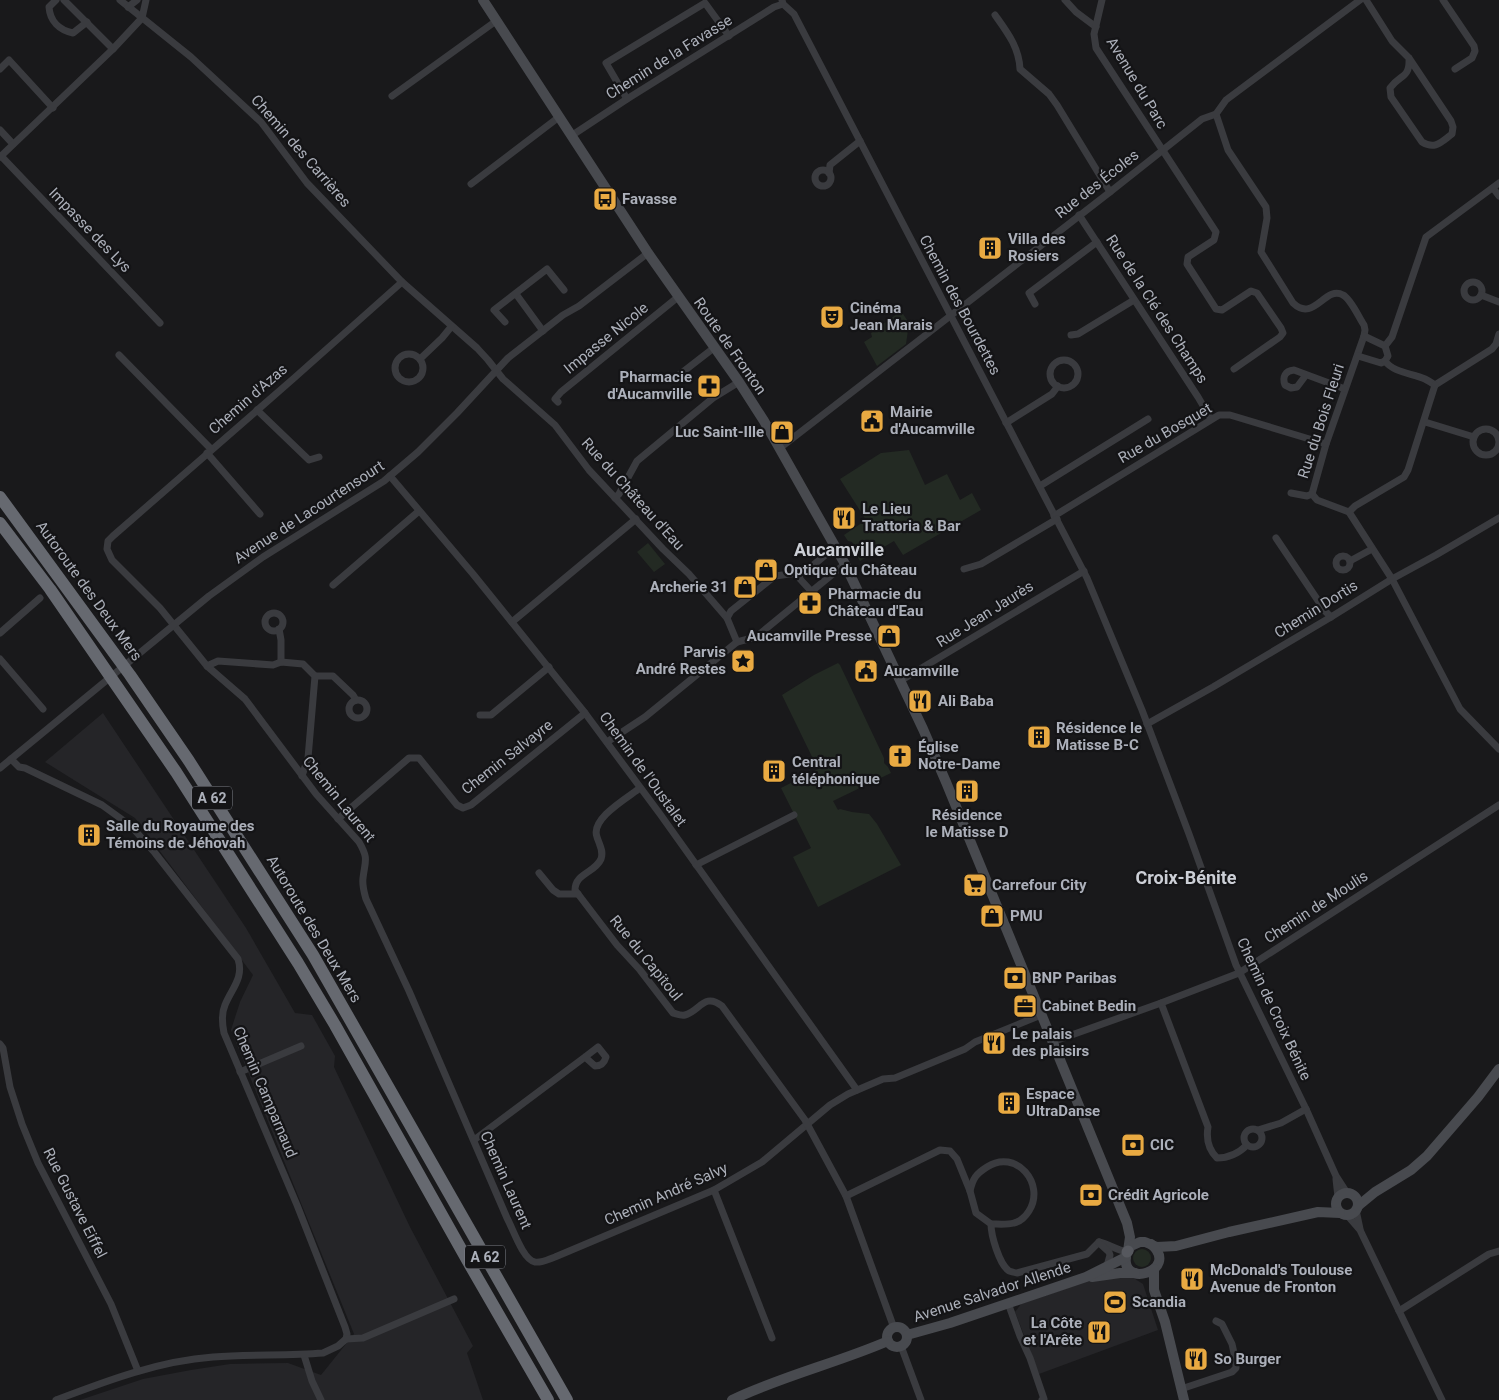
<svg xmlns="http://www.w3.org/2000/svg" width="1499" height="1400" viewBox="0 0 1499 1400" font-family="Roboto,sans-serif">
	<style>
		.built { fill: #252528 }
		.green { fill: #232a23 }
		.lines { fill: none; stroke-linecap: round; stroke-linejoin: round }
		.street { stroke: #3a3b3f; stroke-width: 7 }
		.secondary { stroke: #484a4f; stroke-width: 10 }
		.primary { stroke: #56585e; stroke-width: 11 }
		.highway { stroke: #666970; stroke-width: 12 }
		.labels { text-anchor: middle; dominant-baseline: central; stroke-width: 4.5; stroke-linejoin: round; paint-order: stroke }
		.shield { fill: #141416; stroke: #7e8189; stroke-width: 1 }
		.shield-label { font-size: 14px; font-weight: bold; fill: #acb0ba }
		.street-label { font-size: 15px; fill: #acb0ba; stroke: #141416 }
		.poi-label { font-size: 15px; font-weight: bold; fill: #acb0ba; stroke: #141416; text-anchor: start }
		.quarter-label { font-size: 18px; font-weight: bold; fill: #cccfd6; stroke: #141416 }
	</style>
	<rect width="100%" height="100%" fill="#19191b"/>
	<g class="built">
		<polygon points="103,713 246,928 295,1013 312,1015 335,1056 334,1067 410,1227 473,1346 467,1353 483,1400 80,1400 143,1379 191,1370 230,1364 288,1363 321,1375 354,1334 231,1030 240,1002 253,975 135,818 45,762"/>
		<polygon points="1132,1277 1143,1284 1158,1330 1039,1374 1015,1312 1021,1304 1091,1280"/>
	</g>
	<g class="green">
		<polygon points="901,311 909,323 906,344 877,366 864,342 872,337 871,333"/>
		<polygon points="909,450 925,485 947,474 960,500 972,493 981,510 903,555 894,541 860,561 855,553 857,550 852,542 848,541 844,535 866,520 840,479 881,453"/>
		<polygon points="648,543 665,564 654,572 637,552"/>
		<polygon points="838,663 840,665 884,758 884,763 888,767 891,773 833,801 838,810 840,809 852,812 869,814 877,824 901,865 818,907 793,857 811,848 781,788 818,769 782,695 814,675"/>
		<circle cx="1142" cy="1258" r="9"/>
	</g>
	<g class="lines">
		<g class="street">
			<path d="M56,0L49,7C50,21 59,30 73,33L87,22"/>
			<polyline points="64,0 113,49"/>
			<polyline points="120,0 191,57 261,122 307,183 402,282 477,348 488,360 503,379 555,425 589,470 663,549 689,574 727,618"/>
			<polyline points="782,0 783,4 794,14 1087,578 1142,710 1189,834 1236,965 1306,1109 1336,1176 1347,1193"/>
			<polyline points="1065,0 1076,12 1096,27"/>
			<polyline points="1102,0 1094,34 1096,48 1216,232 1214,240 1188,257 1187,264 1216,309 1222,310 1251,291 1257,293 1281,328 1283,333 1280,337 1234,369"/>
			<path d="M1366,0L1392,41L1409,58L1451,121L1453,127L1452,134C1441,142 1435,150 1422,142L1391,97L1390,88C1400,74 1410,79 1409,58"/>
			<polyline points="1443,0 1474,46 1475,51 1472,58 1455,69"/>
			<polyline points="128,7 137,0"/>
			<path d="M995,15C1007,32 1019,47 1020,69L1049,94L1057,105L1110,192"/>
			<polyline points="0,69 9,60 53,108"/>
			<polyline points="392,96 496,21"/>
			<polyline points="627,99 606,63 705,3 729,36"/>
			<path d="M1216,114L1228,150L1266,207L1267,218L1261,252L1293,303C1314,323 1325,285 1343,295C1351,299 1359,318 1364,325L1365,330L1364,336L1326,444L1312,494L1317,500L1349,512L1392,579L1460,709L1499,749"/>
			<polyline points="0,130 13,144"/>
			<polyline points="571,136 627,99 774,7 783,4"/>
			<polyline points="1,156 160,323"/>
			<polyline points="0,157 113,49 142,18 146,0"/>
			<circle cx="823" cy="178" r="8"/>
			<polyline points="829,173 830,165 860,141"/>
			<polyline points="471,184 559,117"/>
			<polyline points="1493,188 1499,196"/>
			<polyline points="1079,215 1198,397 1211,419"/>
			<circle cx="1473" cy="291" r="9"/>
			<path d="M402,282L293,379L113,536L108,541L107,549L112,560L160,608L207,666L245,699L316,794L359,842C369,859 365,861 363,878C362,886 364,892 366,899L409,991L507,1218C513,1229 523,1260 535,1262C542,1263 549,1259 555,1257L714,1190L762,1162L830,1105L848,1094L883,1079L895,1078L965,1049L975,1042L1041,1015"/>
			<polyline points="516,294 543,331"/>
			<polyline points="1481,295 1499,302"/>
			<polyline points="1035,304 1029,293 1097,242"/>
			<polyline points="505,322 494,310 547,269 564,290"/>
			<polyline points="1071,335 1078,334 1134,300"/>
			<polyline points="1385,346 1392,337 1426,237 1499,183"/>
			<circle cx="409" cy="368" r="14"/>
			<polyline points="119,355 211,449"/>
			<polyline points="1358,356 1381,363 1385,361 1388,356 1385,346 1364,336"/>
			<polyline points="420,359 442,338 451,327"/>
			<circle cx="1064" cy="374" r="14"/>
			<path d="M1385,361C1394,373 1412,373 1425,379C1429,381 1432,383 1435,385L1492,349L1496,344L1499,334"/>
			<path d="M1306,375L1297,387L1291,388L1285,385C1282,377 1285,371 1294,370L1345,389"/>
			<polyline points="675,378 715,347"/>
			<polyline points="558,402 555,399 561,392 678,297"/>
			<polyline points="257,410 309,460 319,457"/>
			<polyline points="1425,422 1474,437"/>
			<polyline points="1006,423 1052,394 1058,386"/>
			<circle cx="1486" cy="442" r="13"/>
			<polyline points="780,448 1110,192 1202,119 1216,114 1226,100 1360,0"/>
			<polyline points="207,453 260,514"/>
			<polyline points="390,476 473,574 585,713 660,814 857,1090"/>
			<polyline points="1040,486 1148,419"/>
			<polyline points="1291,493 1307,496 1312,494"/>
			<polyline points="615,498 619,494 637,461 713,398 739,382"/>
			<polyline points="1349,512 1355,506 1404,477 1408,470 1435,385"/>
			<polyline points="1054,516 1219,415 1230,415 1326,444"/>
			<polyline points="1276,538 1325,611 1331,617"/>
			<polyline points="835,547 805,572 775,576 731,611 727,618 737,642 756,637 845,564"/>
			<circle cx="1343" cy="563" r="7"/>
			<polyline points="1350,561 1372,549"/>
			<polyline points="964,569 981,564 1057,519"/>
			<polyline points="799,573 800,579 811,591"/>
			<polyline points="333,585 419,511"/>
			<circle cx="274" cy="622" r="9"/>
			<polyline points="512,622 636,519"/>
			<polyline points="279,629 281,640 281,662"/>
			<polyline points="0,633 40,598"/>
			<polyline points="0,659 43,709"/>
			<polyline points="207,666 218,661 273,665 281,662 303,664 315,676 308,758 302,776"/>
			<polyline points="315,676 333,676 353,695 356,700"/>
			<polyline points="900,681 1084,571"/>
			<circle cx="358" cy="709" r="9"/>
			<polyline points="480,715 491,715 549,667"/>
			<polyline points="1147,724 1213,687 1331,617 1392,579 1436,555 1499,518"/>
			<polyline points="607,742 645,717 737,642"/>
			<path d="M11,759L19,767L25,768L102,805L131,826L155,853L238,959C244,978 232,988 225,1005C221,1014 222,1023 224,1033L297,1205L345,1327L347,1334L346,1339"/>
			<polyline points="0,768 209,596 263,557 384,481 418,452 457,413 508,358 563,315 579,306 648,253"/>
			<path d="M640,788C627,798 590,819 597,837C599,844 604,851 601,859C595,873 575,873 575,890L617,945L640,970L673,1013C677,1014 681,1016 685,1015C700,1011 704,992 722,1006L805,1120L846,1196L894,1328"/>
			<polyline points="338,819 409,758 419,758 457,805 463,808 471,805 585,713"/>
			<polyline points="696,865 794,815"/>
			<polyline points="539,873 553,890 559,894 578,894"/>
			<path d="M1161,1003L1208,1127C1206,1139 1208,1149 1217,1158C1228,1158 1239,1153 1247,1145"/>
			<polyline points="1052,1042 1161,1003 1239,973 1499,805"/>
			<polyline points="0,1044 3,1048 10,1087 22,1124 38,1163 111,1304 138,1371"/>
			<polyline points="240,1072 301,1046"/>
			<circle cx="1253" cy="1138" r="9"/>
			<polyline points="1258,1130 1281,1123 1306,1109"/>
			<path d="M474,1140L585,1057L598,1047L606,1057C604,1064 601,1066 595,1066L585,1057"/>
			<polyline points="1336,1179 1338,1197"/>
			<polyline points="714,1190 772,1338"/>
			<path d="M970,1191C973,1178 976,1174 987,1167C1016,1148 1046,1184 1029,1211C1026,1216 1020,1222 1014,1223C1007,1225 998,1224 991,1224"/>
			<path d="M846,1196L940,1150L950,1151L957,1159L970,1191L976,1213L991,1224C991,1235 999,1264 1009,1271C1009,1271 1016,1273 1017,1273L1087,1254L1099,1242"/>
			<polyline points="1356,1210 1360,1229"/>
			<polyline points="1347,1215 1360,1230 1442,1400"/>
			<path d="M1099,1242C1109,1244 1116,1250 1127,1252"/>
			<polyline points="1099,1243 1109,1252 1110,1255 1107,1266"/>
			<polyline points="1008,1303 1020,1336 1030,1358 1044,1399 1042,1400"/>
			<polyline points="1399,1311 1489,1254 1499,1251"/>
			<polyline points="901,1346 921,1400"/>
			<polyline points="304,1355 312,1381 321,1400"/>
			<polyline points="1181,1389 1232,1372 1236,1368 1236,1362 1232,1344 1222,1324 1216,1321"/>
			<path d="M56,1400C106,1381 158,1361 213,1357C250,1354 286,1356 323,1353L338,1346L346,1339L363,1338L454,1299"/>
		</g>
		<g class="secondary">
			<polyline points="483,0 648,253 739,382 764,421 845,564 923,729 946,782 1127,1223 1130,1237 1128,1251"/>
			<circle cx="1347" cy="1204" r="11"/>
			<polyline points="1358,1206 1375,1192 1411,1170 1427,1156 1478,1097 1499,1069"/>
			<polyline points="1128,1251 1131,1246 1140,1242 1145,1242 1157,1247 1176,1246 1229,1232 1318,1212 1340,1213"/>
			<path d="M1127,1252C1116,1291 1182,1271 1151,1244"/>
			<polyline points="1154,1269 1154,1290 1165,1322 1184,1400"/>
			<polyline points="1092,1277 1120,1273 1135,1273"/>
			<circle cx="897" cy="1337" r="10"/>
			<polyline points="907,1335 950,1323 1086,1277 1126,1257"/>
			<path d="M732,1400C782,1376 837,1363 888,1341"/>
		</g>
		<polyline class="primary" points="1127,1252 1128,1251"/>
		<g class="highway">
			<polyline points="0,497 130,675 189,761 313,955 567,1400"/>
			<polyline points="0,523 50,589 176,772 298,963 335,1025 470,1265 548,1400"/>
		</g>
	</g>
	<defs>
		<g id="bus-square" transform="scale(1.25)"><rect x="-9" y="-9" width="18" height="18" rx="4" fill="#e9aa42" stroke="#141416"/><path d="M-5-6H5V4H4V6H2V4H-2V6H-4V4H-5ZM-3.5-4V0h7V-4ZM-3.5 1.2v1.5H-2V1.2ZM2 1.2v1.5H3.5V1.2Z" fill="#111"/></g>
		<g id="building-square" transform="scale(1.25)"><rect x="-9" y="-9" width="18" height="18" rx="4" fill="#e9aa42" stroke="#141416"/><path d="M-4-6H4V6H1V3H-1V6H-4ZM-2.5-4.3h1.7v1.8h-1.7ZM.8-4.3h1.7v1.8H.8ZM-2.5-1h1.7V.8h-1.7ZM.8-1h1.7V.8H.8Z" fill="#111"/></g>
		<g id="theatre-square" transform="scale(1.25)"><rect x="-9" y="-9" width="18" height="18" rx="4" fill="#e9aa42" stroke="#141416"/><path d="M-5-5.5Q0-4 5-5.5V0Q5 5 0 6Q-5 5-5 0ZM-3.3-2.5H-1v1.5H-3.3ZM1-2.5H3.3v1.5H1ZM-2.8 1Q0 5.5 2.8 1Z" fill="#111"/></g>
		<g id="pharmacy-square" transform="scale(1.25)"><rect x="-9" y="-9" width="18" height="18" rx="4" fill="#e9aa42" stroke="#141416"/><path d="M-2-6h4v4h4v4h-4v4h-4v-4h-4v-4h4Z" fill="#111"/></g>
		<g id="civic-square" transform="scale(1.25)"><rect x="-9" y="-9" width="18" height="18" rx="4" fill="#e9aa42" stroke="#141416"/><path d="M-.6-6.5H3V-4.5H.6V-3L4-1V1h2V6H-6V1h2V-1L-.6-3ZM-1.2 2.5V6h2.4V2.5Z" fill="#111"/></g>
		<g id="shop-square" transform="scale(1.25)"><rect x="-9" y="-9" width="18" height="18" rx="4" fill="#e9aa42" stroke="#141416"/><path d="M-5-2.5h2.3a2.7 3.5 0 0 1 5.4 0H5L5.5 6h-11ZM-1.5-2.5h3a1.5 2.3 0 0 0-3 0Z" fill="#111"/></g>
		<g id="restaurant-square" transform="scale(1.25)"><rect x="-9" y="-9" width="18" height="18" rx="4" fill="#e9aa42" stroke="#141416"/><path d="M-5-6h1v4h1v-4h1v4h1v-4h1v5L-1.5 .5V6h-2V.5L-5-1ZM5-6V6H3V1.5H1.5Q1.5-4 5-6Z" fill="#111"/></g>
		<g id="sight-square" transform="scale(1.25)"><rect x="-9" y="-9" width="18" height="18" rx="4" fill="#e9aa42" stroke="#141416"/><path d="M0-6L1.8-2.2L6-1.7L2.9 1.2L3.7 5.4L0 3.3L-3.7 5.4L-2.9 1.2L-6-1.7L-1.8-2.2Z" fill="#111"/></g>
		<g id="church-square" transform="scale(1.25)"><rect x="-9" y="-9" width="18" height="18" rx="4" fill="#e9aa42" stroke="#141416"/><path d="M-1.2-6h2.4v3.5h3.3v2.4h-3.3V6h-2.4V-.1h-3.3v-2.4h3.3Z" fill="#111"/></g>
		<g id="supermarket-square" transform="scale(1.25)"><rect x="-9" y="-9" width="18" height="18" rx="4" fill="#e9aa42" stroke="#141416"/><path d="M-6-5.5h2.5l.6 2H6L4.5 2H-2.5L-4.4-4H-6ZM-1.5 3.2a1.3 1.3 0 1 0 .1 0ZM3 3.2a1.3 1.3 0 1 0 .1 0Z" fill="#111"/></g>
		<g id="bank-square" transform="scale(1.25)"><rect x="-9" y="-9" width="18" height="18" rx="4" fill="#e9aa42" stroke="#141416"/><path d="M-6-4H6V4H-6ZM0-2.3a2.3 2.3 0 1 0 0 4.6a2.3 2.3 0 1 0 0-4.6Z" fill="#111"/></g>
		<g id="office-square" transform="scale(1.25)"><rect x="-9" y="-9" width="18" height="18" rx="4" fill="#e9aa42" stroke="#141416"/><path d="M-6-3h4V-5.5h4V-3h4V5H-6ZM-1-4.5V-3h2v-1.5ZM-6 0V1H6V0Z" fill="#111"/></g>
		<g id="stadium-square" transform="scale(1.25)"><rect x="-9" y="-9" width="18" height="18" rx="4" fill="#e9aa42" stroke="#141416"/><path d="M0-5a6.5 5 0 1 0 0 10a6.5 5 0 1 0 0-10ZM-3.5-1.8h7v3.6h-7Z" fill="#111"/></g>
	</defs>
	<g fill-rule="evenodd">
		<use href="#bus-square" x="605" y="199"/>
		<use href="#building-square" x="990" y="248"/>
		<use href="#theatre-square" x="832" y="317"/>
		<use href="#pharmacy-square" x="709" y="386"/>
		<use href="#civic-square" x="872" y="421"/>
		<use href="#shop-square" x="782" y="432"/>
		<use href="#restaurant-square" x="844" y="518"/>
		<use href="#shop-square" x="766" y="570"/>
		<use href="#shop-square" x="745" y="587"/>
		<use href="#pharmacy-square" x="810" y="603"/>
		<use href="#shop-square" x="889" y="636"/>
		<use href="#sight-square" x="743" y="661"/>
		<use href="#civic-square" x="866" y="671"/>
		<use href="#restaurant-square" x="920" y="701"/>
		<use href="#building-square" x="1039" y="737"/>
		<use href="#church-square" x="900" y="756"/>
		<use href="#building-square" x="774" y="771"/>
		<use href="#building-square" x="967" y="791"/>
		<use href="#building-square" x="89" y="835"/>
		<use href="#supermarket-square" x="975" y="885"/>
		<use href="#shop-square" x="992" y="916"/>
		<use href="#bank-square" x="1015" y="978"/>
		<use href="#office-square" x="1025" y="1006"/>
		<use href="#restaurant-square" x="994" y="1043"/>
		<use href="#building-square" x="1009" y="1103"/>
		<use href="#bank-square" x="1133" y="1145"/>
		<use href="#bank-square" x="1091" y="1195"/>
		<use href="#restaurant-square" x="1192" y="1279"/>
		<use href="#stadium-square" x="1115" y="1302"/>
		<use href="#restaurant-square" x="1099" y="1332"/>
		<use href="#restaurant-square" x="1196" y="1359"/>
	</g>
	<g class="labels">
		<g class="shield">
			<rect x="192" y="786.5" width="40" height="23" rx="4"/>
			<rect x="465" y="1245.5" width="40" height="23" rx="4"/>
		</g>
		<g class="shield-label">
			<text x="212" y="798">A 62</text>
			<text x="485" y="1257">A 62</text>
		</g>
		<g class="street-label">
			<text transform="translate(669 57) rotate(-32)">Chemin de la Favasse</text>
			<text transform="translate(1137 83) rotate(59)">Avenue du Parc</text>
			<text transform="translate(301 151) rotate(49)">Chemin des Carrières</text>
			<text transform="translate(1097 184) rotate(-38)">Rue des Écoles</text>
			<text transform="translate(90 230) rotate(46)">Impasse des Lys</text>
			<text transform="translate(960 305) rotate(62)">Chemin des Bourdettes</text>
			<text transform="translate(1157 309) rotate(57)">Rue de la Clé des Champs</text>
			<text transform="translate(606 338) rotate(-39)">Impasse Nicole</text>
			<text transform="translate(730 346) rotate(55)">Route de Fronton</text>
			<text transform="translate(248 399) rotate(-41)">Chemin d'Azas</text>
			<text transform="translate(1321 421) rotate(-72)">Rue du Bois Fleuri</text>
			<text transform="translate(1165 433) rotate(-30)">Rue du Bosquet</text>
			<text transform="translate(633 494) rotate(48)">Rue du Château d'Eau</text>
			<text transform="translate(309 512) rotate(-33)">Avenue de Lacourtensourt</text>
			<text transform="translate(89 591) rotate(54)">Autoroute des Deux Mers</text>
			<text transform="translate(1316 609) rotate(-32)">Chemin Dortis</text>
			<text transform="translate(985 614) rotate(-32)">Rue Jean Jaurès</text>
			<text transform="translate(507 757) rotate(-38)">Chemin Salvayre</text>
			<text transform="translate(643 769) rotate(54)">Chemin de l'Oustalet</text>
			<text transform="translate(339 799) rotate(51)">Chemin Laurent</text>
			<text transform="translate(1316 907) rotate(-33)">Chemin de Moulis</text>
			<text transform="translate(314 929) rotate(59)">Autoroute des Deux Mers</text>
			<text transform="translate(646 958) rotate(51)">Rue du Capitoul</text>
			<text transform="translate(1274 1009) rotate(65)">Chemin de Croix Bénite</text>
			<text transform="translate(265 1092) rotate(67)">Chemin Camparnaud</text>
			<text transform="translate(506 1180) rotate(66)">Chemin Laurent</text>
			<text transform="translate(666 1194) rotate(-24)">Chemin André Salvy</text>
			<text transform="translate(75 1203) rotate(63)">Rue Gustave Eiffel</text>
			<text transform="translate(992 1292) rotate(-18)">Avenue Salvador Allende</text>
		</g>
		<g class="poi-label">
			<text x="622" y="199">Favasse</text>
			<text x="1008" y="239">Villa des<tspan x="1008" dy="17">Rosiers</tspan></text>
			<text x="850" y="308">Cinéma<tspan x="850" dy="17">Jean Marais</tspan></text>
			<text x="692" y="377" text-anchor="end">Pharmacie<tspan x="692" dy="17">d'Aucamville</tspan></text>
			<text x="890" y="412">Mairie<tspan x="890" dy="17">d'Aucamville</tspan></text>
			<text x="764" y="432" text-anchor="end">Luc Saint-Ille</text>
			<text x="862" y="509">Le Lieu<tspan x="862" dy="17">Trattoria &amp; Bar</tspan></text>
			<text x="784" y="570">Optique du Château</text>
			<text x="728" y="587" text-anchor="end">Archerie 31</text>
			<text x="828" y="594">Pharmacie du<tspan x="828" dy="17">Château d'Eau</tspan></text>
			<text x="872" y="636" text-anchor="end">Aucamville Presse</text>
			<text x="726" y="652" text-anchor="end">Parvis<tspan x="726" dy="17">André Restes</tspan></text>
			<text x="884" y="671">Aucamville</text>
			<text x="938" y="701">Ali Baba</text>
			<text x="1056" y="728">Résidence le<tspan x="1056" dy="17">Matisse B-C</tspan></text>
			<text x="918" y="747">Église<tspan x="918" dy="17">Notre-Dame</tspan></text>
			<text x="792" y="762">Central<tspan x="792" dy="17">téléphonique</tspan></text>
			<text x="967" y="815" text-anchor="middle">Résidence<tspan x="967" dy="17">le Matisse D</tspan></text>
			<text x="106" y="826">Salle du Royaume des<tspan x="106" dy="17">Témoins de Jéhovah</tspan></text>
			<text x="992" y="885">Carrefour City</text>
			<text x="1010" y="916">PMU</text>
			<text x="1032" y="978">BNP Paribas</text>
			<text x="1042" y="1006">Cabinet Bedin</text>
			<text x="1012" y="1034">Le palais<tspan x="1012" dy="17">des plaisirs</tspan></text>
			<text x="1026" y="1094">Espace<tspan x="1026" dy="17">UltraDanse</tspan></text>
			<text x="1150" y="1145">CIC</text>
			<text x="1108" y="1195">Crédit Agricole</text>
			<text x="1210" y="1270">McDonald's Toulouse<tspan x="1210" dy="17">Avenue de Fronton</tspan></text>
			<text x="1132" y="1302">Scandia</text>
			<text x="1082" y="1323" text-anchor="end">La Côte<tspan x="1082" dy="17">et l'Arête</tspan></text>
			<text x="1214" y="1359">So Burger</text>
		</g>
		<g class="quarter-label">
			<text x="839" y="549">Aucamville</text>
			<text x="1186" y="877">Croix-Bénite</text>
		</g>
	</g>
</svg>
